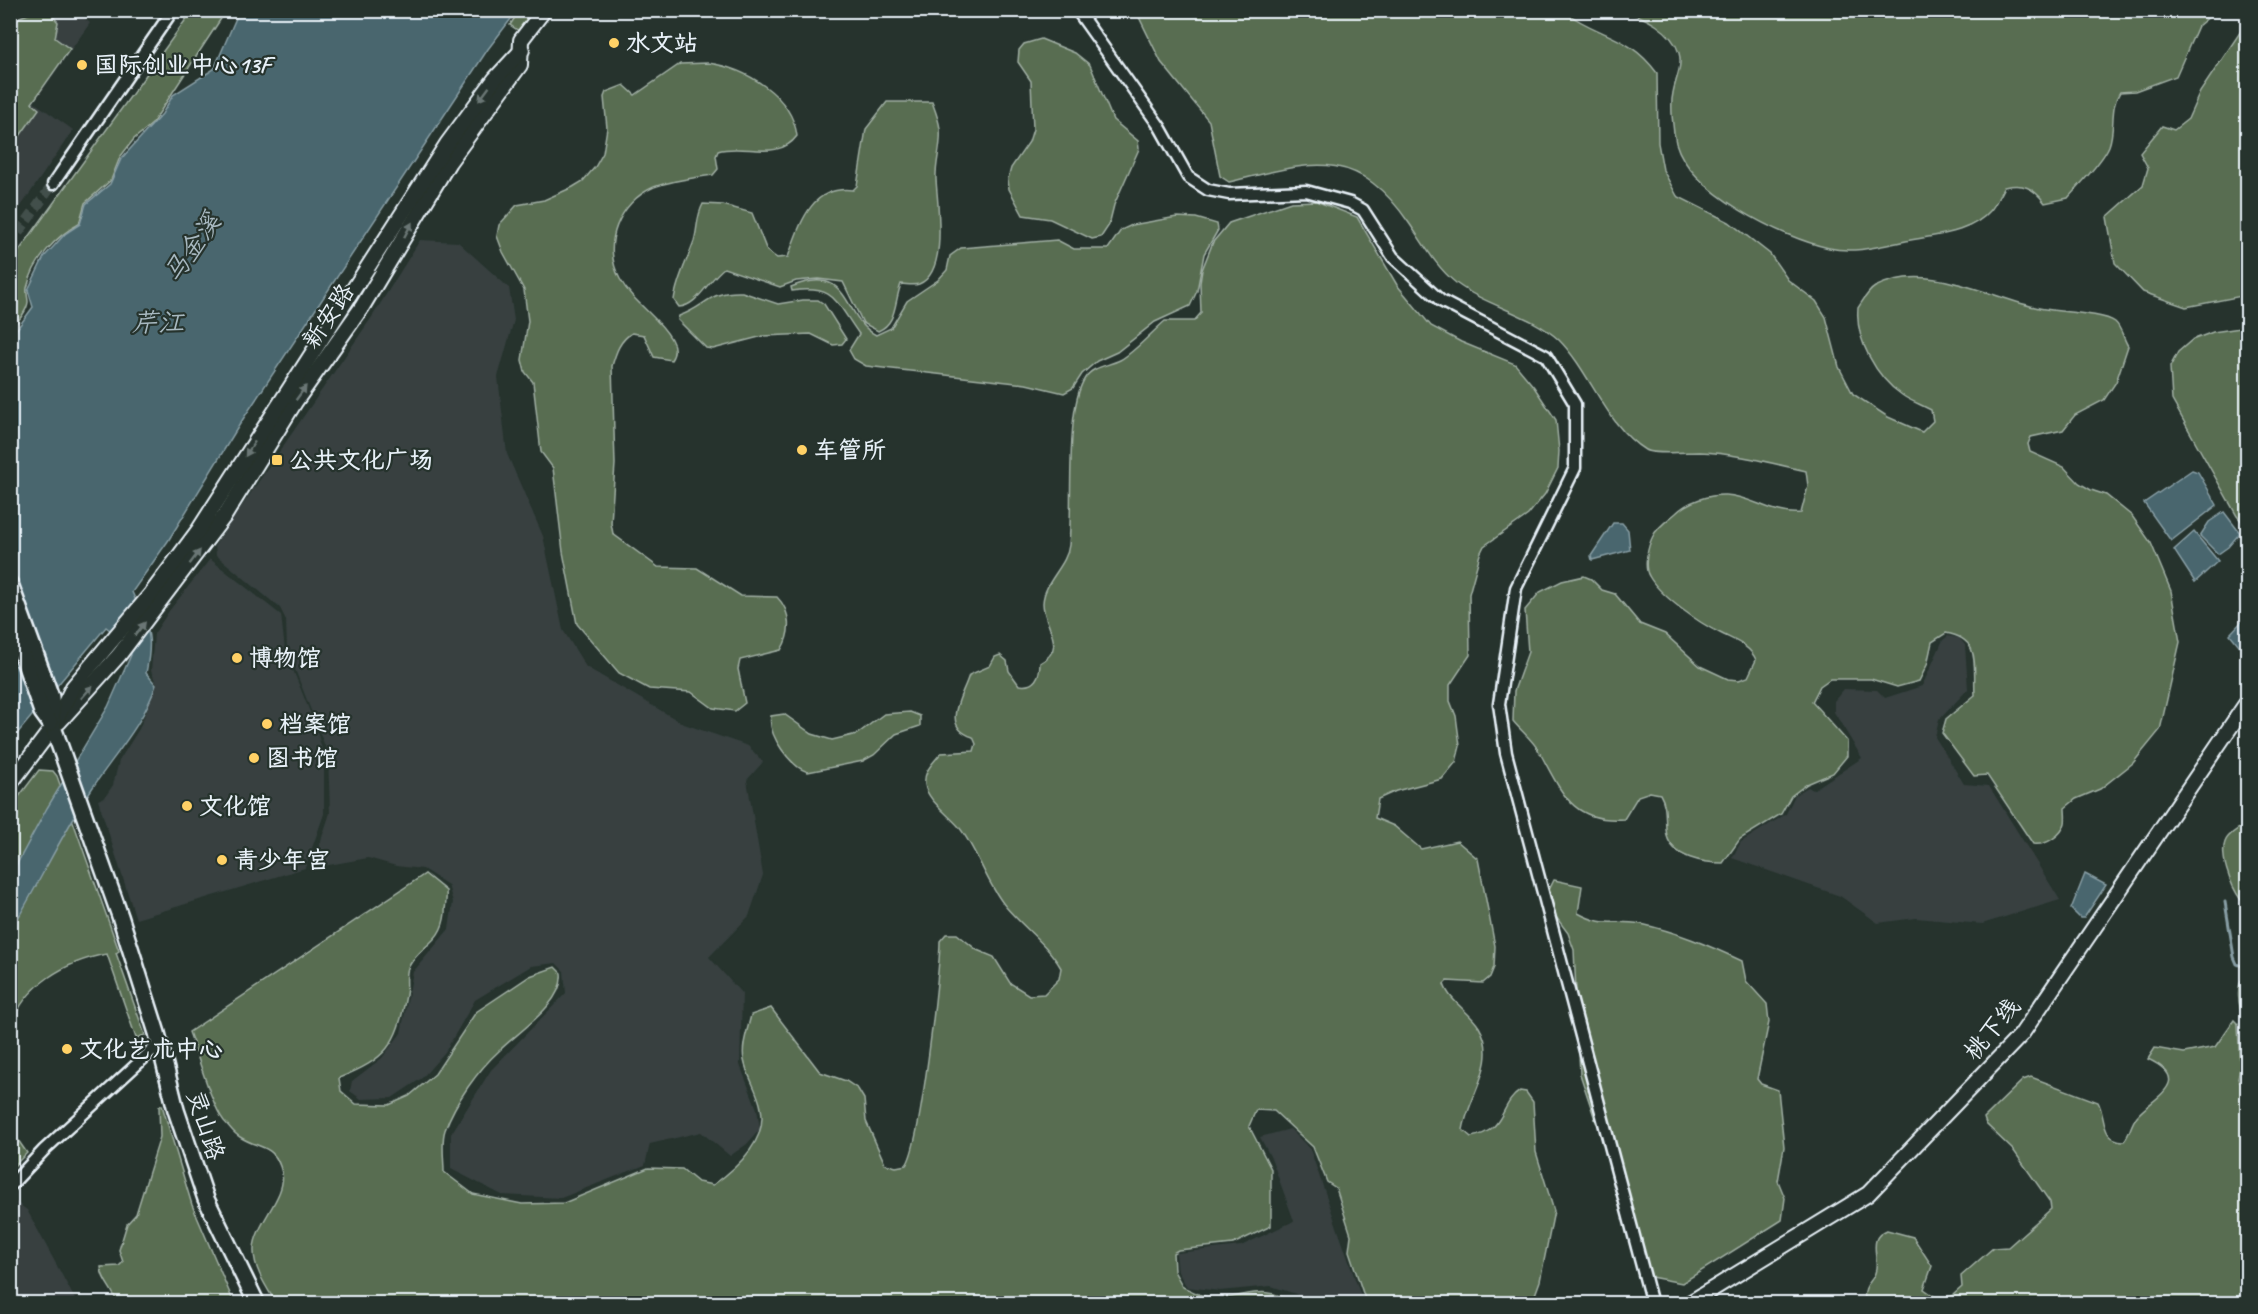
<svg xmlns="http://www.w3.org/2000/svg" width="2258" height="1314" viewBox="0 0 2258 1314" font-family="Caveat,'LXGW WenKai TC',sans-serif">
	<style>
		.built { fill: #374040 }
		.green { fill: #596d51; stroke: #a0afa4; stroke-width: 1.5 }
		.water { fill: #48666e; stroke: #889ea5; stroke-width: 1.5 }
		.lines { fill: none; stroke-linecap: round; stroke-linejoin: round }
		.stream { stroke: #889ea5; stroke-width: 3 }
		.minor-tunnel { stroke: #43504b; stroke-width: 10; stroke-dasharray: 10 5; stroke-linecap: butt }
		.minor-casing { stroke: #e8f1f8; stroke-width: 15 }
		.major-casing { stroke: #e8f1f8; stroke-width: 18 }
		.highway-casing { stroke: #e8f1f8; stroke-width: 20 }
		.minor { stroke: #26332d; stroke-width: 10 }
		.major { stroke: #26332d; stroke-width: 14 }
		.highway { stroke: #26332d; stroke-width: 15 }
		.oneway { fill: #6a7674 }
		.poi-dot { fill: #ffd166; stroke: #26332d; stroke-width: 2 }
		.labels { text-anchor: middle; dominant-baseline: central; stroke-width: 4.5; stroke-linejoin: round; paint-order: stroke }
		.poi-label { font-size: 24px; font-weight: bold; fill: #e8f1f8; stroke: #26332d; text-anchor: start }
		.street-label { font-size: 24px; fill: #e8f1f8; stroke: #26332d }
		.water-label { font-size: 26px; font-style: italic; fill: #a8b9c1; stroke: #26332d }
	</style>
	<rect width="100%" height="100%" fill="#26332d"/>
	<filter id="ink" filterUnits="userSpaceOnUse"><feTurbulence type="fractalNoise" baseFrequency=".0167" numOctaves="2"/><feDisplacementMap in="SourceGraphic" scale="12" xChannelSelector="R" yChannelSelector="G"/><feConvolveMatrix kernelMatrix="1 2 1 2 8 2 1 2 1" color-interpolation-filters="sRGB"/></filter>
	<g filter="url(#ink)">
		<g class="built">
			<polygon points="74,10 90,23 34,102 73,130 11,221 10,20 21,17 20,11"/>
			<polygon points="420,240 458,242 509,288 514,320 498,377 507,454 543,536 563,630 586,667 684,724 748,746 763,762 747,780 763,875 749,916 709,957 742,994 740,1065 757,1109 760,1129 747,1144 730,1156 701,1132 650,1144 645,1165 561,1198 502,1195 451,1169 451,1134 491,1070 566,993 564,971 556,963 531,966 475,1000 445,1052 422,1078 392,1098 361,1099 350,1091 352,1081 382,1058 401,1033 413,972 449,929 453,902 448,885 423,869 396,866 368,858 312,868 330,813 328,754 287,649 286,620 280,608 216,555 215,545 372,317"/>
			<polygon points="210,559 281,615 285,650 316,727 324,757 324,814 305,868 136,919 98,800 105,797 113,785 119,761 139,729 157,685 151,671 154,634 169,611"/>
			<polygon points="1948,636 1959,638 1965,645 1968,689 1939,720 1935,737 1964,784 1989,786 2060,900 1982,924 1916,918 1878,923 1840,896 1732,858 1741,842 1786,814 1795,795 1808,787 1813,790 1862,758 1834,712 1834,701 1844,689 1877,690 1885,698 1922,686 1943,640"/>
			<polygon points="1290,1129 1310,1149 1362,1299 1366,1303 1302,1303 1296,1294 1271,1286 1220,1291 1187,1287 1178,1272 1176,1253 1241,1246 1294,1221 1272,1160 1260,1137"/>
			<polygon points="13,1200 27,1210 77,1303 11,1303 10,1204"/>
		</g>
		<g class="green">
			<polygon points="37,11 51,14 58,22 55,38 70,49 32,103 39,109 17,140 11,141 11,20"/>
			<path d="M192,11H226L152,124L134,139L120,157L111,180L85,203L79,224C56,236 33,261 27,288C26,293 28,297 28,302C27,312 17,322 11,329V262Z"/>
			<polygon points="519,11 537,11 519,31 510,25"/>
			<path d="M1136,11H1564C1598,37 1629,34 1657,73L1658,143L1663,170L1677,196L1729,222L1770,254L1788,280L1816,301L1826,317L1839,367L1853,394L1888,417L1922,432L1933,421L1931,410C1922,405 1910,401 1902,395C1876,377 1855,339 1858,308C1862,302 1868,291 1875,287C1926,260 1988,297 2039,308C2057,312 2103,313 2115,322C2121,327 2124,340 2128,346L2116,382L2104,400L2075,415L2063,430L2031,437L2028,444L2030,452L2064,467L2079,483L2091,490L2106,495L2132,516L2151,543L2171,591L2180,642L2160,730L2133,763L2100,789L2076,799L2065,808C2065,812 2066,819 2065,823C2062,836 2045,846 2033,844L1987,775L1974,776L1942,733L1946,719L1975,695C1973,665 1982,639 1946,633L1932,642L1927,665L1919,681L1897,687L1871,679H1830L1820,686L1812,702L1847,741V756L1833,773L1807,784L1791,796L1781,814L1740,839L1723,863C1704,863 1673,858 1667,836C1664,822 1668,807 1660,794L1650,792L1638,796L1624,819C1572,823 1562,793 1540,753C1534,741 1521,731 1513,721L1514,691L1528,652L1525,610L1540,592L1562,581L1584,576L1591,579L1602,590L1615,594L1640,624L1665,634L1700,666L1728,679L1739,680L1748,677L1756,660C1750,645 1733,640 1720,633C1699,623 1660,596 1649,576C1643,566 1648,546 1653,536C1657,527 1669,519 1676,513C1687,502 1709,494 1726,495C1751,496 1774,516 1801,513L1808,486L1806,471C1771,463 1734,453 1699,452C1687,452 1653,455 1645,450C1607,427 1590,371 1559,340C1529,313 1488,307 1456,283C1436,267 1423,243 1409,223C1355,144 1309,163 1229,182L1220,176L1209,121L1161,62Z"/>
			<path d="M1623,11H2216L2198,26L2176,76L2135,91L2120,92C2109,108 2116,127 2109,146C2103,161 2080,184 2068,198L2045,203C2033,187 2023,183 2004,187C1999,195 1996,205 1990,211C1970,234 1934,235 1906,241C1881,246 1854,254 1829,248C1782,238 1690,192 1676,143C1673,130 1670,105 1673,93C1675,80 1683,66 1679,53C1672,30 1644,16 1623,11Z"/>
			<polygon points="2247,22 2247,295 2186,307 2143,292 2115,263 2107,217 2143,185 2148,168 2140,153 2162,126 2174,130 2188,119 2200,92"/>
			<polygon points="1041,39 1075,53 1090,65 1113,120 1138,141 1139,149 1114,205 1109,225 1101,237 1092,239 1050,219 1023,215 1009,189 1008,179 1011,168 1029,142 1033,129 1031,81 1018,62 1019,50 1024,44"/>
			<path d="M708,63C745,68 792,95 797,136C778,162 744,143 718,151L716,156L718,169L713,175C693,178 674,180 654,187C619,202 601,245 620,279C633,303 658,316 671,339C675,346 676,353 671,360L654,357L644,335L632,333C620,340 616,352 612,366L615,464L611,523L613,534L658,567L697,568L741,596L777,597C792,612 791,634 781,650L740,660L738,669L745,703L735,711L713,708L691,692L649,689L619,673L577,624L563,552L553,468L541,452L533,382L525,372L522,360L528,321L524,290L503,252L497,236L499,225L517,205L544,200L573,187L583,181L595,167L603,153L607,128L604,97L606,92L624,85L635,95L680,64Z"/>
			<path d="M887,102H932C935,110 939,120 940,129C942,145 935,163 936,179C937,203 949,272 919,284C913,286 906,284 901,284C894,303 897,323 878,331L863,323L843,282L818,279L796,281L780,287L724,268C707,281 698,306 679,307L674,300C677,279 687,261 694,241C698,228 696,217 703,204L723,205L752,213L767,251L777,258L788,257C800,225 810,185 853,190L857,186L866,129Z"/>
			<path d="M1316,201L1357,217L1397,285L1431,326L1461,342L1515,364L1534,387L1556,420L1559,451L1558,468L1545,494L1528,515L1484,546L1480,554L1469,594L1470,655L1450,685V701L1456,716L1460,746L1456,762L1442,779L1396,791L1378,799L1375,818L1394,826L1421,849L1457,841L1478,859L1495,946L1494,967L1490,977L1483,983L1447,981L1444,984C1449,1001 1470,1012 1479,1027C1500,1061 1468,1097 1463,1130L1471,1137C1507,1131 1499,1104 1520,1091L1526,1092L1533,1102L1536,1152L1554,1211L1540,1281L1532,1303H1369L1365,1299L1349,1251L1351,1235L1336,1188L1327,1182L1313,1147L1274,1111L1256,1110L1249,1126L1271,1169V1226L1233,1244L1178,1250L1173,1253L1174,1271L1183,1287C1192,1291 1203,1298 1214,1298C1250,1299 1258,1282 1295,1303H276C267,1288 253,1268 254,1249C255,1224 287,1196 282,1173C275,1143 260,1150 240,1137C234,1134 229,1126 224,1121C212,1106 197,1053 189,1032L425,874L446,891C447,900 445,904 445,913C442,944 420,944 408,968C405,976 408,987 406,995C397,1046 386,1059 339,1078L341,1091L356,1104L389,1105L409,1096L435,1074L476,1012L530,976L555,967L561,973C565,1002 518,1032 500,1050C478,1070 455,1102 445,1130C441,1141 444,1159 444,1172L473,1194L522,1204L564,1203L648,1168L682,1169L698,1182L713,1185C737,1168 768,1141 761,1108C758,1091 747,1076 744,1060C741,1046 748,1029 751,1015L771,1008L820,1072L846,1081L858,1089L864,1099L866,1121L885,1164L896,1167L906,1165C920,1149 940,971 940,941L946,934H957L977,950L994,957L1010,983L1029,995L1044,994L1059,979L1061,968C1047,944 1024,928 1006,907C986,883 978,851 959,827C949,815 932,804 926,789C921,773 932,764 941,753L974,751L976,744L973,737C939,726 963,696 969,675L990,666L995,657L1000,655L1007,661L1009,671L1019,685C1035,688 1040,676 1040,663C1069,647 1043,626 1043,603C1044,581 1067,566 1069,545C1073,505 1065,409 1085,378C1093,366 1108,366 1120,360C1134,353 1152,332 1165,321H1194L1201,313L1200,283L1202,270L1213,242L1229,223L1291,202Z"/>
			<path d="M1177,217L1196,218L1217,224L1218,230L1204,254L1197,291L1190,306L1155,322L1117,352L1097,361L1082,374L1073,388L1064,393L1026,384L866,366L854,359L849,350L859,334C835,301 836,285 792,291L791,287C852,262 842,318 876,335L891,328L907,301L938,280L947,270L950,256L961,248L1057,240L1074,249H1108L1121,230L1132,225Z"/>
			<path d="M742,292L778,304L803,300H818L824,304L846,339L842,344L833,345L811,334L763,336L713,349L706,348L678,320L679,316C708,306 707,291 742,292Z"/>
			<polygon points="2247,327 2248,327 2247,527 2237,516 2172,400 2170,367 2178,352 2192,340 2213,332"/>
			<path d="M910,712L920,716V726L896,734L874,755L863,761L808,772C791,767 767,735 771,716L784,714L812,734L832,740L857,734L884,714Z"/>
			<path d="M39,770L53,771L57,776L119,951L116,953L145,1035L136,1038L107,954C66,961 23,986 11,1027V807Z"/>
			<path d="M2247,823V900H2241C2232,888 2216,851 2228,837C2232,832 2241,827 2247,823Z"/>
			<path d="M1554,880L1582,886L1578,913C1605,928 1614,919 1641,924C1677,932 1708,945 1742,961L1746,981L1767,1004L1769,1022L1757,1079L1761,1084L1778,1090L1784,1147L1778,1181L1785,1198L1782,1220L1682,1283L1651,1277C1622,1240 1616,1188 1616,1143L1596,1122L1580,1074L1574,950L1568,933L1556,917L1549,890Z"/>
			<path d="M2244,976L2247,977V1025L2244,1023C2240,1008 2234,989 2244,976Z"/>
			<path d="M2234,1020L2238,1024L2240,1068L2238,1078L2248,1098L2247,1303H1865C1862,1280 1875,1284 1876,1268C1878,1252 1868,1238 1887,1230L1913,1237L1932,1266L1924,1289L1944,1303L1962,1287L1961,1276L1993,1248L2008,1247L2051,1209L2050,1202L2014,1151L1986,1124L1984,1118L2023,1080L2031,1077L2098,1102C2106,1116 2100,1141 2124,1141C2130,1135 2130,1125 2137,1116C2155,1096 2194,1081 2148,1059L2155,1048L2184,1053L2215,1047Z"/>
			<path d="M162,1105L192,1205L234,1303H117C114,1290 101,1280 101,1267L119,1266L123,1262L119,1250L127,1224L136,1214L160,1137L159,1107Z"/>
			<polygon points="11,1130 27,1153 11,1169"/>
		</g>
		<g class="water">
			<path d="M239,11H517L488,49L243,419L168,541L132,592C148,628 154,634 146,673L156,685C143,725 114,755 91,790C61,835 39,884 11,930V875L47,808L108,707L131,655L129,645L106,627L11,741V337L33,307L28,290L44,257L65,234L80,224L86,204L110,184L121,159L162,114L173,95L214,69Z"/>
			<polygon points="2192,470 2198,472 2217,505 2171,541 2144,503"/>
			<polygon points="2224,512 2240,533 2228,547 2218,554 2200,536 2209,522"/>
			<polygon points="1613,523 1622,523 1628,530 1630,550 1592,560 1591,556"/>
			<polygon points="2194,532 2218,561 2195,582 2174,550"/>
			<polygon points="2247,616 2247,655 2230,634"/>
			<polygon points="2085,874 2106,885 2084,918 2080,918 2071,909"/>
		</g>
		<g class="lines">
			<polyline class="stream" points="2225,902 2234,957 2237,964 2248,969"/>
			<polyline class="minor-tunnel" points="10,245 53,184"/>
			<g class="minor-casing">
				<g id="minor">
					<polyline points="1077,10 1160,127 1188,177 1208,190 1229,194 1306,191 1350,203 1363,210 1393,257 1441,301 1546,356 1575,404 1575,468 1516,588 1499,704 1506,753 1652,1304"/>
					<polyline points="53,184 173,10"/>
					<polyline points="10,1186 44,1150 159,1044"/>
				</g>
			</g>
			<g class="major-casing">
				<g id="major">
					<polyline points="59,722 119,655 225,515 295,402 362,307 449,162 520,65 521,40 544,10"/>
					<polyline points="10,784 53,727 73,687 151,594 198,531 447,144 495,79 522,50"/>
					<polyline points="1688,1304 1868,1194 2021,1035 2248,701"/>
				</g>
			</g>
			<g class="highway-casing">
				<g id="highway">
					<polyline points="10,584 51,697 53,727 120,916 157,1033 176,1110 206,1199 257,1304"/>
					<polyline points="10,620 42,712 50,723"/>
				</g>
			</g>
			<use href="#minor" class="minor"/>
			<use href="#major" class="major"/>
			<use href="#highway" class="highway"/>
		</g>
		<defs><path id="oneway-solid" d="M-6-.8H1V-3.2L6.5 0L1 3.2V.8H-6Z" transform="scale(1.5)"/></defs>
		<g class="oneway">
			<use href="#oneway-solid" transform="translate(484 94) rotate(127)"/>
			<use href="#oneway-solid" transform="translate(408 230) rotate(-62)"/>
			<use href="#oneway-solid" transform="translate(301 393) rotate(-54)"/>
			<use href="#oneway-solid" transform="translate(250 449) rotate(123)"/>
			<use href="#oneway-solid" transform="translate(195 557) rotate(-53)"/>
			<use href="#oneway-solid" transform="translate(140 629) rotate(-52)"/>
			<use href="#oneway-solid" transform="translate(87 692) rotate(-48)"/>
		</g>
	</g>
	<g class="poi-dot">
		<circle cx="614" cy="43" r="6"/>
		<circle cx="82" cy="65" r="6"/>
		<circle cx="802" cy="450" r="6"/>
		<rect x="271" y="454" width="12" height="12" rx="3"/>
		<circle cx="237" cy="658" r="6"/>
		<circle cx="267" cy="724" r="6"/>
		<circle cx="254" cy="758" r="6"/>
		<circle cx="187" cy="806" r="6"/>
		<circle cx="222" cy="860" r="6"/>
		<circle cx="67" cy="1049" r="6"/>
	</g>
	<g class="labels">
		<g class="poi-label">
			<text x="626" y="43">水文站</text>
			<text x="94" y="65">国际创业中心13F</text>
			<text x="814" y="450">车管所</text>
			<text x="289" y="460">公共文化广场</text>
			<text x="249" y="658">博物馆</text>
			<text x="279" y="724">档案馆</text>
			<text x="266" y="758">图书馆</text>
			<text x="199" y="806">文化馆</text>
			<text x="234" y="860">青少年宫</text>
			<text x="79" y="1049">文化艺术中心</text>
		</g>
		<g class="street-label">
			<text transform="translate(328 316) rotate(-56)">新安路</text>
			<text transform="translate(1992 1029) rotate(-50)">桃下线</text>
			<text transform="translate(206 1125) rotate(72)">灵山路</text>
		</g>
		<g class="water-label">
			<text transform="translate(192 248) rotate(-55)">马金溪</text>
			<text x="158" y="322">芹江</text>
		</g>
	</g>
	<rect width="2258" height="1314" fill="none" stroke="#26332d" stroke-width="36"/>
	<rect x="18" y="18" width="2222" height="1278" fill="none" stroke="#e8f1f8" stroke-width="2" filter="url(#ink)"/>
</svg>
